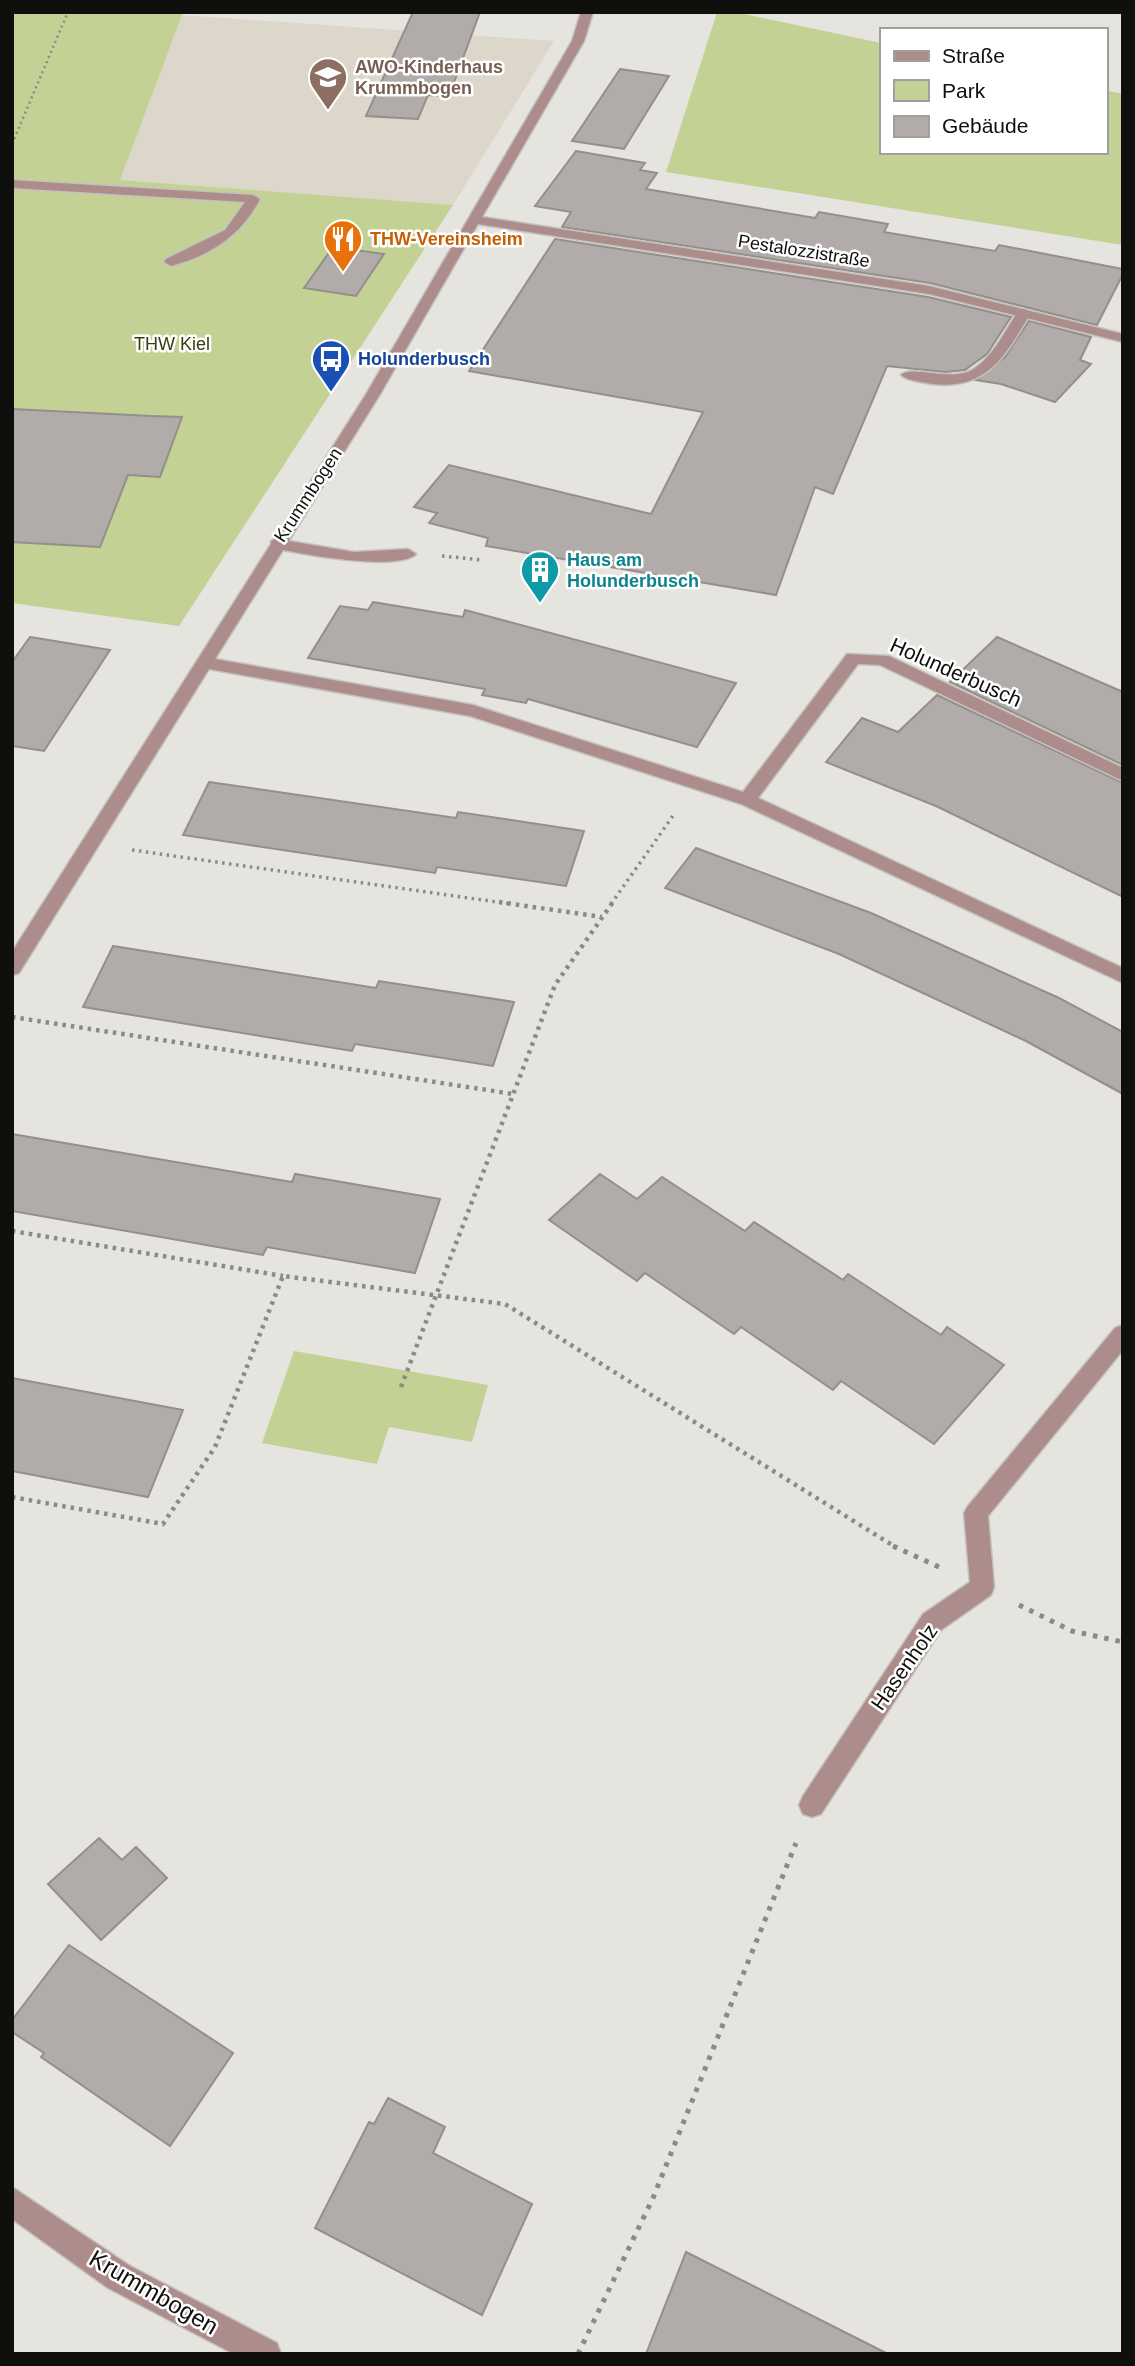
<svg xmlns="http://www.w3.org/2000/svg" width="1135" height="2366" viewBox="0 0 1135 2366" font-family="Helvetica,sans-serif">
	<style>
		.built { fill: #dcd7ca }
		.green { fill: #c3d195 }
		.building { fill: #b1aca9; stroke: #948f8b; stroke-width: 2 }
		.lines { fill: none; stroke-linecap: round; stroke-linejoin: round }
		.lane-casing { stroke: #c4c2bd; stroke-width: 3 }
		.street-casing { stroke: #c4c2bd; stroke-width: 3 }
		.path-far3 { stroke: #8b8a86; stroke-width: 2.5; stroke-dasharray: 2 3.5; stroke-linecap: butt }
		.path-far2 { stroke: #8b8a86; stroke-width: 3.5; stroke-dasharray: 2.5 4.5; stroke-linecap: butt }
		.path-far1 { stroke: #8b8a86; stroke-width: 4.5; stroke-dasharray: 3.5 5; stroke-linecap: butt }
		.path { stroke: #8b8a86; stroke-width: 5; stroke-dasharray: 4.5 7; stroke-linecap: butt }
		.lane { fill: #ad8d8c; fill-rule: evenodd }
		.street { fill: #ad8d8c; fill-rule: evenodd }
		.labels { text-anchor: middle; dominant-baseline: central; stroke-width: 5; stroke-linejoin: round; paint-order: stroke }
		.far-education-label { font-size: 18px; font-weight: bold; fill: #785e54; stroke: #fff; text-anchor: start }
		.far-food-label { font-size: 18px; font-weight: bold; fill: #c56008; stroke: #fff; text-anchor: start }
		.far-street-label { font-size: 18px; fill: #0f0f0d; stroke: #fff }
		.far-park-label { font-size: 18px; fill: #363e0e; stroke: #fff }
		.far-transit-label { font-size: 18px; font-weight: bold; fill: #164399; stroke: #fff; text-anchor: start }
		.far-culture-label { font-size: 18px; font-weight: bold; fill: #0d838f; stroke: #fff; text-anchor: start }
		.street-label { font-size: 21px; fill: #0f0f0d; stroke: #fff }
		.near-street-label { font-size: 24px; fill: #0f0f0d; stroke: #fff }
	</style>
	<rect width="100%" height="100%" fill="#e6e4de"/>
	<polygon class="built" points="181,15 554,41 453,205 120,180"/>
	<g class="green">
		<polygon points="12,12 183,12 120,180 453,205 179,626 12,603"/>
		<polygon points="717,12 735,12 881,43 881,152 1105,152 1105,90 1123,94 1123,245 666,172"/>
		<polygon points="294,1351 488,1385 472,1442 389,1427 377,1464 262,1443"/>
	</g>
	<g class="building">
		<polygon points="413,12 480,12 449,96 428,95 418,119 366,116"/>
		<polygon points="620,69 669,76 624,149 572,141"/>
		<polygon points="576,151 645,163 640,170 657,173 646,189 815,218 819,212 888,224 884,232 995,251 999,245 1123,269 1123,274 1097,325 930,283 562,227 571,212 535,206"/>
		<polygon points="555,239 928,297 1011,317 987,354 965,370 945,372 887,366 833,494 815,487 776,595 486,546 488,538 429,523 437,513 414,507 449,465 651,514 703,412 469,371"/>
		<polygon points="333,247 384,254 356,296 304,288"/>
		<polygon points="1029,321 1091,337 1080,360 1091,364 1055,402 1001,384 976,380 1005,357"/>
		<polygon points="12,409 151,416 182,417 160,477 128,475 100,547 12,542"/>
		<polygon points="373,602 463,617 465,610 736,683 697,747 528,699 526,703 482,695 485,689 308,658 340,606 368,610"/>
		<polygon points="30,637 110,650 44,751 12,746 12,662"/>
		<polygon points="997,637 1123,692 1123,765 950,682"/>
		<polygon points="937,695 1123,783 1123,897 936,806 826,762 862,718 898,732"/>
		<polygon points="209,782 456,818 458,812 584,831 566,886 437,867 435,873 183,835"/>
		<polygon points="696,848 871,913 1059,998 1123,1032 1123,1094 1026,1041 839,954 665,888"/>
		<polygon points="113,946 376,988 379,981 514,1002 493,1066 355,1044 352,1051 83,1007"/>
		<polygon points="12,1134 292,1182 295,1174 440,1199 415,1273 267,1247 263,1255 12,1211"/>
		<polygon points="600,1174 637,1199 662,1177 745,1231 754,1222 843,1280 848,1274 941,1335 947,1327 1004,1365 934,1444 841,1381 833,1390 741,1327 734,1334 645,1273 637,1281 549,1220"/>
		<polygon points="12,1378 183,1410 148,1497 12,1471"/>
		<polygon points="99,1838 122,1860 136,1847 167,1878 101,1940 48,1884"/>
		<polygon points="69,1945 233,2053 170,2146 41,2057 44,2053 12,2032 12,2020"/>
		<polygon points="388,2098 445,2127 433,2153 532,2204 482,2315 315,2228 369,2122 374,2124"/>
		<polygon points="686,2252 888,2354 646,2354"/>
	</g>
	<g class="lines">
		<g class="lane-casing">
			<g id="lane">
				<path d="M12,180L253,195L260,199C242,235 210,256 171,266L164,262L166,259L225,230L245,202L12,188Z"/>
				<path d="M1024,309L1031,313C1005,355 989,390 932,384C922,382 908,381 901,375C913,364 953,384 975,368C995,354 1006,329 1019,310Z"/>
				<path d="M277,539L354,552L408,549L416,554C399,572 297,554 271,547V541Z"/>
			</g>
		</g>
		<g class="street-casing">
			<g id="street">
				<polygon points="581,12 593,12 584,41 482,217 929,286 1123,334 1123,342 929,294 478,224 379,396 215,659 473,705 743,792 847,654 889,656 1123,768 1123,781 880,665 858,664 758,798 1123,968 1123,983 741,804 470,716 209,669 19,973 12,975 12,952 365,396 572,41"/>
				<polygon points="1123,1325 1123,1350 988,1516 994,1587 991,1595 941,1630 821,1814 812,1817 803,1814 799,1805 803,1796 923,1614 970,1582 964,1513 968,1506 1115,1328"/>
				<polygon points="12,2187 130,2266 277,2343 281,2354 234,2354 108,2288 12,2219"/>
			</g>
		</g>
		<polyline class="path-far3" points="12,144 68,12"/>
		<g class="path-far2">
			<polyline points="442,556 483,560"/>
			<polyline points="132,850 511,904"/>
			<polyline points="611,904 675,813"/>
		</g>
		<g class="path-far1">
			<polyline points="499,902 602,917"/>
			<polyline points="12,1017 513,1094"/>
			<polyline points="12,1231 283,1276"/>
			<polyline points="401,1387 555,985 613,902"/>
			<polyline points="12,1497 163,1524 215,1447 283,1276 505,1304 897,1548"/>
		</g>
		<g class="path">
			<polyline points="893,1546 939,1567"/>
			<polyline points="1019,1605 1072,1631 1123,1642"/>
			<polyline points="578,2354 653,2198 796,1843"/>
		</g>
		<use href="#lane" class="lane"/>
		<use href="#street" class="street"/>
	</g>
	<defs>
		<g id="school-pin" transform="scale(2.0125)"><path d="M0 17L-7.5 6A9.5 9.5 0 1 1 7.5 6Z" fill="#8d6e63" stroke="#fff"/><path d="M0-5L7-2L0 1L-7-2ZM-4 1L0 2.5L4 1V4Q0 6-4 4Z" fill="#fff"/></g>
		<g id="restaurant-pin" transform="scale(2.0125)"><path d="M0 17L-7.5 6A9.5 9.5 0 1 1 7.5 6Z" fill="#e8710a" stroke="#fff"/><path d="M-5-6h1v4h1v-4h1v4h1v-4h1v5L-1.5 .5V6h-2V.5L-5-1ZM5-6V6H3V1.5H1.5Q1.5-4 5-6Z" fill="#fff"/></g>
		<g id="bus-pin" transform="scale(2.0125)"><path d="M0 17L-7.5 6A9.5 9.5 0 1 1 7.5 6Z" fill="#1a4fb4" stroke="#fff"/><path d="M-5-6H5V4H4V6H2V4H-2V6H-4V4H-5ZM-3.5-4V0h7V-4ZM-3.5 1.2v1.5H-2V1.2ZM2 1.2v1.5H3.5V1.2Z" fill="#fff"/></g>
		<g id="building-pin" transform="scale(2.0125)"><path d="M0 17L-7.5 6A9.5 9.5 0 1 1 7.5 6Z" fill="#0f9aa8" stroke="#fff"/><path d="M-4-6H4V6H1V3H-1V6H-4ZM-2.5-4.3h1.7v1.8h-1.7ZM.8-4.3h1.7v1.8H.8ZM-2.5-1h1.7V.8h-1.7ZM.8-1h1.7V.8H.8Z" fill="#fff"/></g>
	</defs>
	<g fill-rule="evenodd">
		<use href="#school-pin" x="328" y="77"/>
		<use href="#restaurant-pin" x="343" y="239"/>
		<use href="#bus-pin" x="331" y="359"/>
		<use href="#building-pin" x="540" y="570"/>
	</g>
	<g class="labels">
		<g class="far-education-label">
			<text x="355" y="67">AWO-Kinderhaus<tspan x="355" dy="21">Krummbogen</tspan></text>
		</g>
		<g class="far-food-label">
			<text x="370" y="239">THW-Vereinsheim</text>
		</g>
		<g class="far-street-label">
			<text transform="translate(804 251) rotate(9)">Pestalozzistraße</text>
			<text transform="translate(308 495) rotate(-57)">Krummbogen</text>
		</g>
		<g class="far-park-label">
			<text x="172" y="344">THW Kiel</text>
		</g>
		<g class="far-transit-label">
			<text x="358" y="359">Holunderbusch</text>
		</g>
		<g class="far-culture-label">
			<text x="567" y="560">Haus am<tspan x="567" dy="21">Holunderbusch</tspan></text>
		</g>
		<g class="street-label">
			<text transform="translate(956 672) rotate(24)">Holunderbusch</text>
			<text transform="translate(904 1667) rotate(-55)">Hasenholz</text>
		</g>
		<g class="near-street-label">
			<text transform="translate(154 2292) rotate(30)">Krummbogen</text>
		</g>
	</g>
	<rect width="1135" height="2366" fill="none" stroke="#0f0f0d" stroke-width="28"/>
	<rect x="880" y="28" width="228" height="126" fill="#ffffff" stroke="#9f9f9e" stroke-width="2"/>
	<rect x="894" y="51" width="35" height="10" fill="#ad8d8c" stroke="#9f9f9e" stroke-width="2"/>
	<text x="942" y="63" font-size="21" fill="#0f0f0d">Straße</text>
	<rect x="894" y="80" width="35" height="21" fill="#c3d195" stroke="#9f9f9e" stroke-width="2"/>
	<text x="942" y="98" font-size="21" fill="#0f0f0d">Park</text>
	<rect x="894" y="116" width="35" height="21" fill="#b1aca9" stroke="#9f9f9e" stroke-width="2"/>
	<text x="942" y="133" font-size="21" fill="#0f0f0d">Gebäude</text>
</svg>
